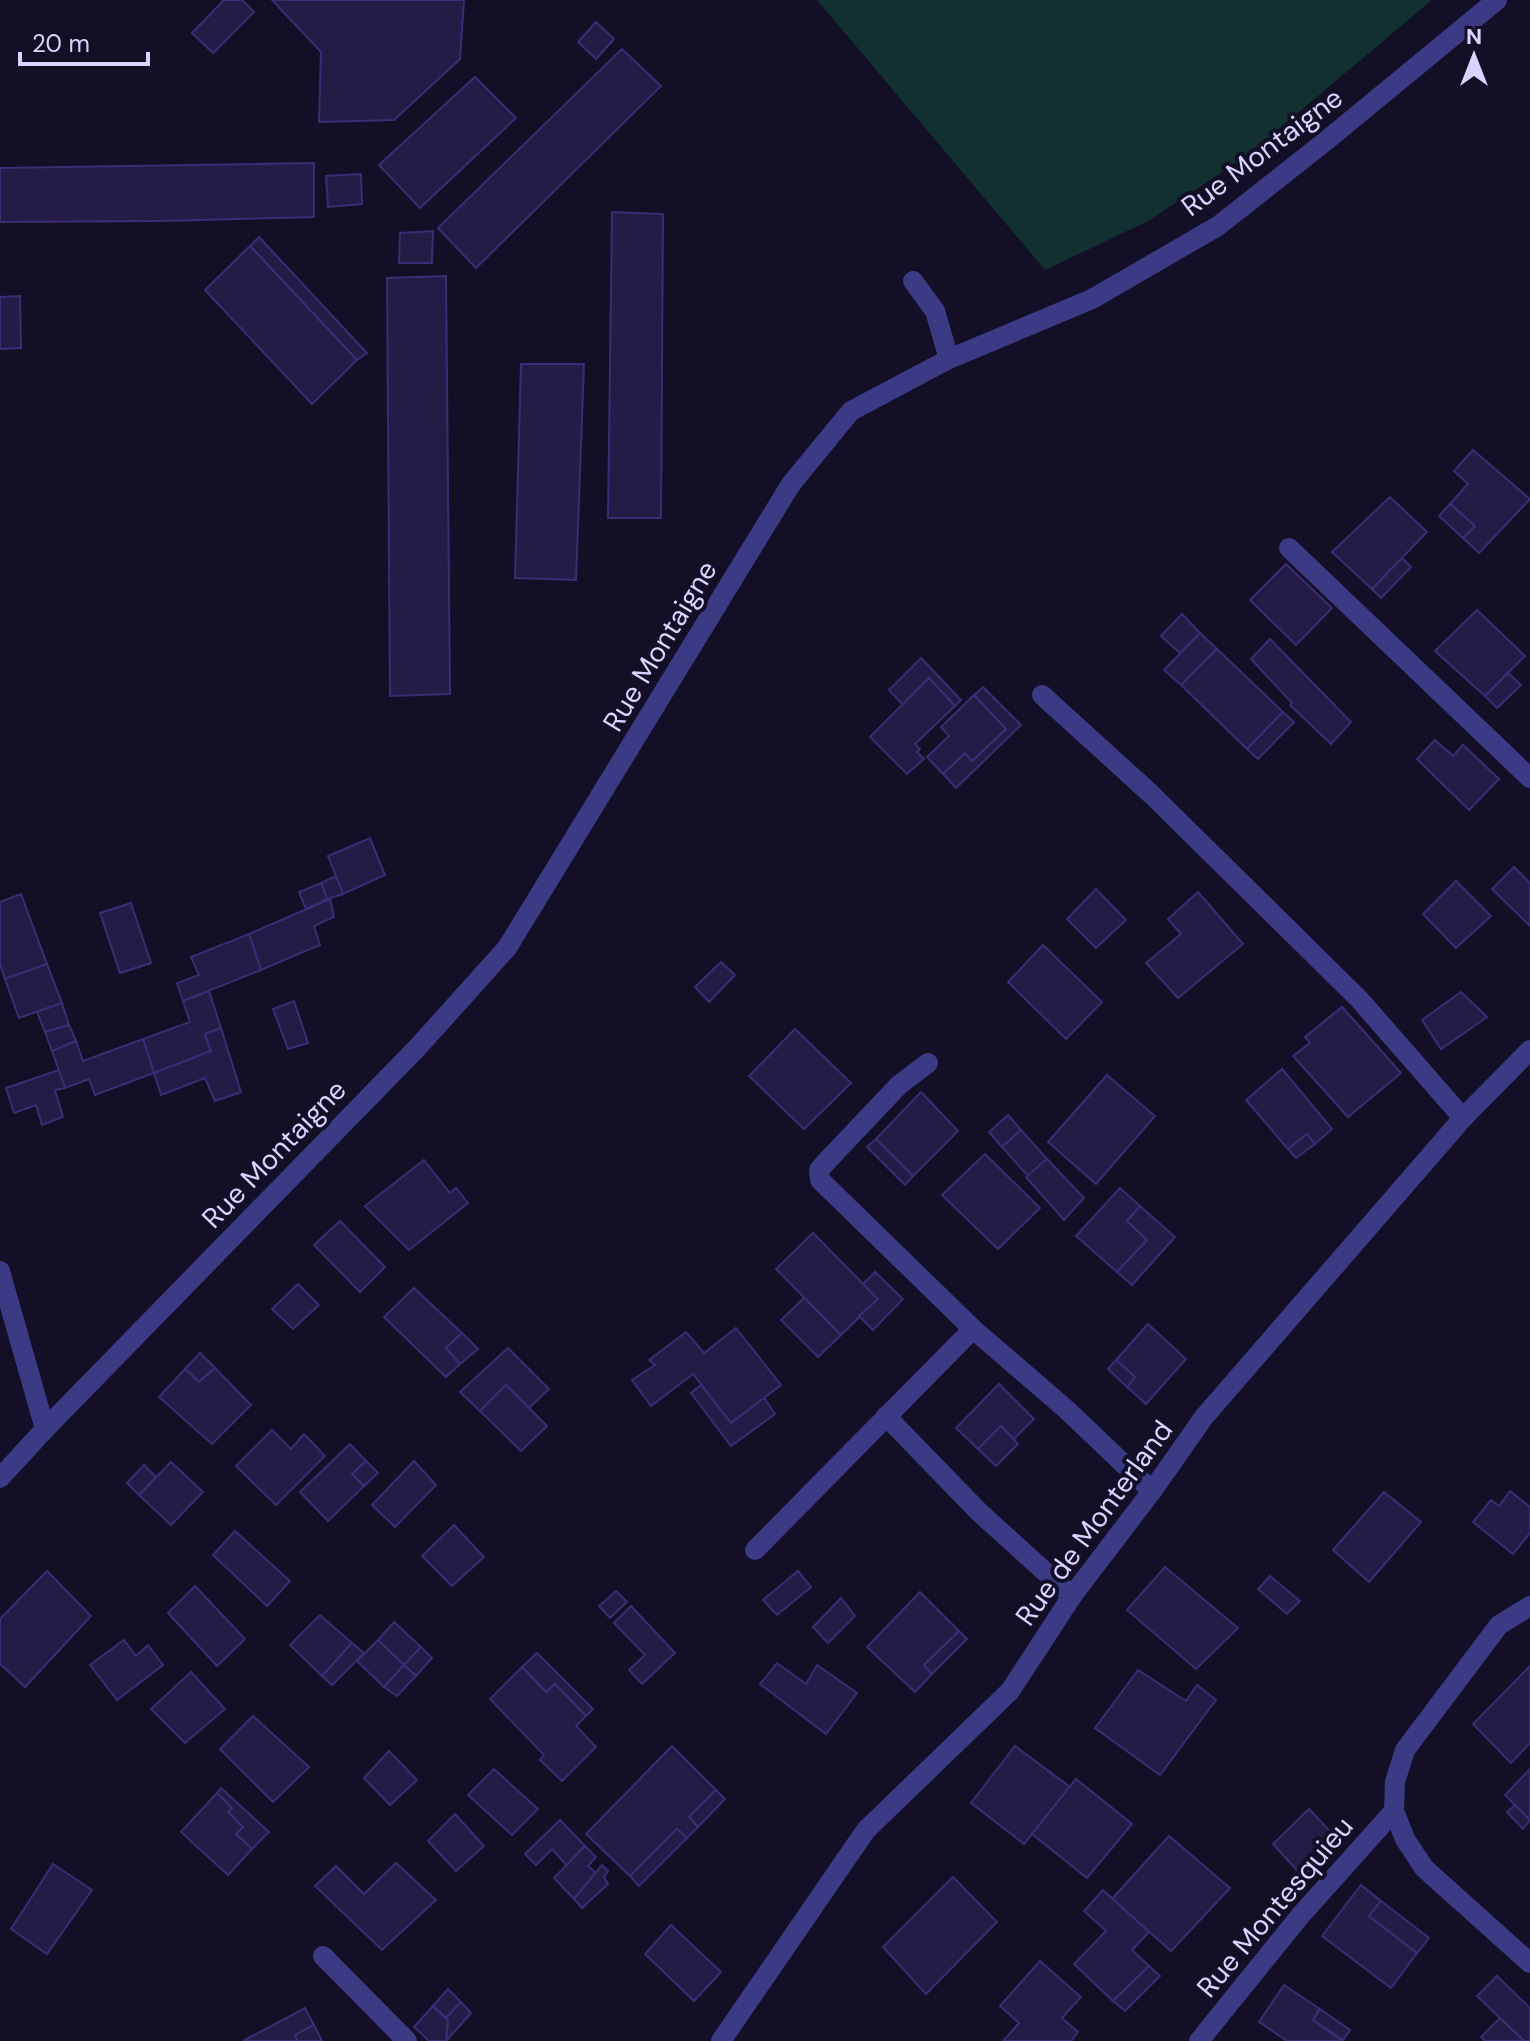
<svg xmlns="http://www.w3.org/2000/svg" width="1530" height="2041" viewBox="0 0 1530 2041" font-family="'DM Sans',sans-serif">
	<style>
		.green { fill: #12302f }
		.building { fill: #241b47; stroke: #3b2d73; stroke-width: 2 }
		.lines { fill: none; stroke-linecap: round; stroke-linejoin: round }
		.lane { stroke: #3d3a85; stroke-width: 20 }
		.street { stroke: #3d3a85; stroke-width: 20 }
		.labels { text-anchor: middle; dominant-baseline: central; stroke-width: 8; stroke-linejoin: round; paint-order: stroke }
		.street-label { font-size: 28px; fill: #d9d4ff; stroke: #130f26 }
	</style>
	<rect width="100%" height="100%" fill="#130f26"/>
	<polygon class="green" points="817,0 1432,0 1244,158 1148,221 1045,270"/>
	<g class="building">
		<polygon points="224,0 242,0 254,12 213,53 192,33"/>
		<polygon points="272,0 464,0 460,59 394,120 319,122 321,52"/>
		<polygon points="596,22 614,39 596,59 578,42"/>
		<polygon points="622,49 661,86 476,268 438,228"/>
		<polygon points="475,77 516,118 420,208 379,165"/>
		<polygon points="314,163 314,217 160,221 0,222 0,168"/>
		<polygon points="361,174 362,204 328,207 326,176"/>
		<polygon points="612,212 663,214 661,518 608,518"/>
		<polygon points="433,231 432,263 399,263 400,233"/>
		<polygon points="259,237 367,353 357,360 250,246"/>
		<polygon points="250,246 357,360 312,404 205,290"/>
		<polygon points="446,276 450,694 390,696 387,278"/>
		<polygon points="20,296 21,348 0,349 0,297"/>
		<polygon points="521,364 584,364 576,580 515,578"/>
		<polygon points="1473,450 1530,499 1479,553 1463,538 1475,526 1450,504 1468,484 1454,471"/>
		<polygon points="1390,497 1427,532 1372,589 1332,552"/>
		<polygon points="1450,504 1475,526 1463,538 1439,516"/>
		<polygon points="1402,558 1411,567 1381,598 1372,589"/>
		<polygon points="1286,564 1332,608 1296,645 1250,600"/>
		<polygon points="1477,610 1525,656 1485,696 1435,651"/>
		<polygon points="1182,614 1200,633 1180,653 1161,636"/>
		<polygon points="1200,633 1217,649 1181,685 1164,670"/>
		<polygon points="1270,639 1351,722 1331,744 1290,705 1292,703 1251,659"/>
		<polygon points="1217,649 1283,712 1247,749 1181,685"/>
		<polygon points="921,658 961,700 955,706 929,678 903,705 889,690"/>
		<polygon points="1508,673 1521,685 1497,708 1485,696"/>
		<polygon points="929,678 955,706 915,744 920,749 917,752 924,759 907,774 870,737"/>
		<polygon points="983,687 1021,725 956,788 943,774 965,753 972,761 1006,729 974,695"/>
		<polygon points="974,695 1006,729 972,761 965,753 943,774 927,757 949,736 941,727"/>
		<polygon points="1283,712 1294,722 1258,759 1247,749"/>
		<polygon points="1435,740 1453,756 1463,745 1499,779 1469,810 1417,759"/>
		<polygon points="370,838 385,875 343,894 328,856"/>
		<polygon points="1514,867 1530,883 1530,926 1492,889"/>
		<polygon points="336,876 343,894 327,899 321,883"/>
		<polygon points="1456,881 1491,916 1456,948 1423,914"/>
		<polygon points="321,883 327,899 306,909 299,892"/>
		<polygon points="1096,889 1126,920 1096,948 1067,919"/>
		<polygon points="1198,892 1243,944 1178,998 1146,963 1181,934 1168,919"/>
		<polygon points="21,894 47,964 5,979 0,964 0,902"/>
		<polygon points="330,899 334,917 314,926 320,945 261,970 249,934"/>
		<polygon points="131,903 151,963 120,973 100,913"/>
		<polygon points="249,934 261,970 183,1001 177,983 199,975 191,957"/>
		<polygon points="1043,945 1102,1002 1066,1039 1008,982"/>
		<polygon points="721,962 735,975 709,1002 695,987"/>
		<polygon points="47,964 62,1003 19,1018 5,979"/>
		<polygon points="209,991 221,1028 205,1034 211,1051 154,1073 143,1039 190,1022 183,1001"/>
		<polygon points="1461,992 1487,1017 1441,1049 1422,1020"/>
		<polygon points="294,1001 308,1043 288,1049 273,1009"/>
		<polygon points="62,1003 69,1025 45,1032 37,1012"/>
		<polygon points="1342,1007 1401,1073 1348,1117 1293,1056 1310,1043 1305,1037"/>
		<polygon points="69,1025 76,1041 52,1051 45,1032"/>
		<polygon points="221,1028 241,1092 215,1101 205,1078 161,1095 154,1073 211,1051 205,1034"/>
		<polygon points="795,1029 851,1083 804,1129 749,1076"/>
		<polygon points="143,1039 154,1073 95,1095 89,1079 65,1088 52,1051 76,1041 83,1061"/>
		<polygon points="1282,1069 1332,1129 1315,1144 1307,1134 1288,1149 1246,1100"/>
		<polygon points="59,1070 65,1088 55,1090 63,1117 42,1125 36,1105 14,1113 6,1088"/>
		<polygon points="1107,1075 1155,1116 1096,1184 1048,1142"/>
		<polygon points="921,1092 958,1131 913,1176 876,1139"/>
		<polygon points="1008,1115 1021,1130 1002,1147 989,1132"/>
		<polygon points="1021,1130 1047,1159 1028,1176 1002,1147"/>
		<polygon points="1307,1134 1315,1144 1296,1158 1288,1149"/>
		<polygon points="876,1139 913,1176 905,1185 867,1147"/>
		<polygon points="985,1154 1040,1208 998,1249 942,1195"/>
		<polygon points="1047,1159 1084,1198 1064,1220 1026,1177"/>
		<polygon points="424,1160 450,1193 456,1188 468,1203 409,1250 365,1206"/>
		<polygon points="1120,1188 1140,1206 1127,1221 1147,1240 1117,1272 1076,1236"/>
		<polygon points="1140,1206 1175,1237 1132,1285 1117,1272 1147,1240 1127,1221"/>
		<polygon points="340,1221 385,1267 360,1292 314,1245"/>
		<polygon points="813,1233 878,1299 841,1335 776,1269"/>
		<polygon points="875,1272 903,1299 873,1330 859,1316 878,1299 863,1284"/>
		<polygon points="298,1284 319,1305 293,1329 272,1309"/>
		<polygon points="414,1288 462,1333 446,1348 460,1364 446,1377 384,1317"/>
		<polygon points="804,1298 841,1335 818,1357 781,1320"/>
		<polygon points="1148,1324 1186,1359 1146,1404 1127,1387 1135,1377 1116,1360"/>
		<polygon points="736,1328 781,1385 731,1423 693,1374 651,1406 632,1380 655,1365 649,1360 686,1332 704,1353"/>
		<polygon points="462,1333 478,1349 460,1364 446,1348"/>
		<polygon points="508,1348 549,1389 529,1408 506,1385 480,1411 460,1392"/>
		<polygon points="200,1353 215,1368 199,1382 185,1369"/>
		<polygon points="1116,1360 1135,1377 1127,1387 1108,1369"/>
		<polygon points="215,1368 251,1405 212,1444 159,1397 185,1369 199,1382"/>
		<polygon points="999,1384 1034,1419 1014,1439 1001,1426 978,1449 956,1428"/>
		<polygon points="506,1385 547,1426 521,1451 480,1411"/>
		<polygon points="701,1385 731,1423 764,1398 775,1414 731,1446 691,1393"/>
		<polygon points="1001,1426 1018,1444 996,1466 978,1449"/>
		<polygon points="272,1430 291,1449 304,1434 325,1456 276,1505 236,1466"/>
		<polygon points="350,1444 366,1461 352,1474 364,1486 328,1521 300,1492"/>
		<polygon points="366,1461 378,1473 364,1486 352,1474"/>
		<polygon points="414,1461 436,1485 395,1527 372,1505"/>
		<polygon points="171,1462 203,1492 171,1525 139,1495"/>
		<polygon points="144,1465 156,1477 139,1495 127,1483"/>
		<polygon points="1510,1491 1530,1507 1530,1533 1513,1554 1473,1522 1491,1500 1499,1506"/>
		<polygon points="1384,1492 1421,1522 1369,1582 1333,1550"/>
		<polygon points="454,1525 484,1557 452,1586 422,1556"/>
		<polygon points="235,1531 290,1581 267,1606 213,1555"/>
		<polygon points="1165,1567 1238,1628 1196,1669 1127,1610"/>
		<polygon points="47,1571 91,1616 25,1687 0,1664 0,1619"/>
		<polygon points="798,1571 811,1587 777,1615 763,1600"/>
		<polygon points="1270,1576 1300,1601 1287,1614 1258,1589"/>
		<polygon points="195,1586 245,1639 217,1666 168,1613"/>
		<polygon points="616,1591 627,1602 610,1618 599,1606"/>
		<polygon points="920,1592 959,1631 924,1665 932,1674 915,1692 867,1647"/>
		<polygon points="841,1598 855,1616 828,1643 813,1627"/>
		<polygon points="631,1606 675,1653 642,1684 629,1670 645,1655 614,1623"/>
		<polygon points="320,1615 352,1643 322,1676 290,1645"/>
		<polygon points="394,1622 421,1647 404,1665 378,1640"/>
		<polygon points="959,1631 967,1639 932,1674 924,1665"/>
		<polygon points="124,1640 136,1656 148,1645 163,1665 117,1700 90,1665"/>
		<polygon points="378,1640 404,1665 384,1687 357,1661"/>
		<polygon points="352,1643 364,1653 332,1685 322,1676"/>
		<polygon points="421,1647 432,1658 416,1676 404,1665"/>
		<polygon points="537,1653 593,1709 586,1716 555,1684 546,1692 522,1667"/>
		<polygon points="777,1663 806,1684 817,1665 857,1693 826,1734 760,1684"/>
		<polygon points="404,1665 416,1676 397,1696 384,1687"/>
		<polygon points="1530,1666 1530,1743 1511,1763 1473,1724"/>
		<polygon points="522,1667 546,1692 555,1684 586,1716 576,1726 596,1747 562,1781 540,1760 544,1755 490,1699"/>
		<polygon points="1138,1670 1186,1701 1197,1685 1216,1700 1160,1775 1095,1728"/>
		<polygon points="191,1672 225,1709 185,1743 151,1709"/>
		<polygon points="253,1716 309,1767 273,1802 220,1749"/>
		<polygon points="672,1746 716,1790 689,1817 698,1827 687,1838 677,1829 630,1876 586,1834"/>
		<polygon points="1015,1746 1070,1787 1024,1844 971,1803"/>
		<polygon points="389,1751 417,1780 390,1805 364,1778"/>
		<polygon points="494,1769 538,1809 512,1835 468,1795"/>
		<polygon points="1530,1769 1530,1820 1505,1795"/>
		<polygon points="1076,1779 1132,1824 1087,1878 1032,1834"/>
		<polygon points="221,1788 269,1832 252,1849 236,1834 243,1827 228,1812 232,1808 217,1793"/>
		<polygon points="716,1790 725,1799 698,1827 689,1817"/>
		<polygon points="217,1793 232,1808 228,1812 243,1827 236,1834 252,1849 228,1875 181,1832"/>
		<polygon points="1515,1805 1530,1820 1523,1829 1507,1812"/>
		<polygon points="1309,1809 1339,1841 1303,1877 1273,1844"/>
		<polygon points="455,1814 484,1846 456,1871 428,1841"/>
		<polygon points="560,1820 585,1846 567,1866 552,1849 536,1865 525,1854"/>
		<polygon points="677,1829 687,1838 639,1886 630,1876"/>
		<polygon points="1169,1836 1230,1888 1171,1951 1112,1899"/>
		<polygon points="585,1846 596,1857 588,1866 596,1873 574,1899 554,1878"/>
		<polygon points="396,1863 436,1900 382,1950 315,1886 336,1866 364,1894"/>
		<polygon points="53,1864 92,1890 47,1954 11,1929"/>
		<polygon points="602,1865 608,1871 604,1877 608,1884 582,1908 574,1899"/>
		<polygon points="953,1877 997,1922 926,1994 883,1947"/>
		<polygon points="1361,1885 1381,1901 1369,1916 1417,1953 1391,1988 1322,1936"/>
		<polygon points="1103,1890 1149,1932 1132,1950 1149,1966 1113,2001 1074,1964 1106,1931 1084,1911"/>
		<polygon points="1381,1901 1429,1938 1417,1953 1369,1916"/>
		<polygon points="671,1925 721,1972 694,2001 645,1954"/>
		<polygon points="1040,1961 1081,1997 1062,2018 1078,2032 1071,2041 1003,2041 1019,2023 1000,2006"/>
		<polygon points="1149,1966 1160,1976 1125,2011 1113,2001"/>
		<polygon points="1497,1976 1530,2008 1530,2041 1524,2041 1477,1996"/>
		<polygon points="1284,1985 1320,2009 1313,2020 1342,2041 1287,2041 1259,2022"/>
		<polygon points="448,1989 461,2002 446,2018 433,2006"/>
		<polygon points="461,2002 471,2013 446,2041 448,2021 446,2018"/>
		<polygon points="433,2006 448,2021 446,2041 429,2041 414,2027"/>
		<polygon points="305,2008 314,2025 295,2035 298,2041 243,2041"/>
		<polygon points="1320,2009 1350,2030 1343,2040 1313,2020"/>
		<polygon points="1500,2018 1524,2041 1485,2041 1481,2037"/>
		<polygon points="314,2025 322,2041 298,2041 295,2035"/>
	</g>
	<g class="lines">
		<polyline class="lane" points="913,281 935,311 949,359"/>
		<g class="street">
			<polyline points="1289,548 1530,778"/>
			<polyline points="1042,695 1151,794 1359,999 1463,1118"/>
			<polyline points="928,1063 899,1085 827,1161 819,1170 820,1180 973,1329 1067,1410 1152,1491"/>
			<polyline points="0,1271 45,1429"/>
			<polyline points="886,1416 979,1512 1072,1596"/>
			<polyline points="0,1478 45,1429 417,1048 507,948 791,484 851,411 949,359 1092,299 1218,226 1327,140 1497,0"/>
			<polyline points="755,1550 973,1329"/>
			<polyline points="1530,1606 1499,1625 1405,1750 1395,1782 1394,1811 1405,1839 1424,1868 1530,1963"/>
			<polyline points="323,1956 407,2041"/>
			<polyline points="721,2041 866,1830 1010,1691 1072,1596 1152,1491 1204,1417 1463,1118 1530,1050"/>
			<polyline points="1199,2041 1300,1916 1394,1811"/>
		</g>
	</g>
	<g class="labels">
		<g class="street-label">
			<text transform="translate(1262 152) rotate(-37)">Rue Montaigne</text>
			<text transform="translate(660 646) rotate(-59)">Rue Montaigne</text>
			<text transform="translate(274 1154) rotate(-46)">Rue Montaigne</text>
			<text transform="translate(1094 1523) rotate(-54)">Rue de Monterland</text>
			<text transform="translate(1275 1907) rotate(-50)">Rue Montesquieu</text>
		</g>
	</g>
	<g transform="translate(1474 56)" stroke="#130f26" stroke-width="6" paint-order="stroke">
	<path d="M0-6L14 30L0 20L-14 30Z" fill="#d9d4ff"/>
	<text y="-12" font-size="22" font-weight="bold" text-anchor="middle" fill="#d9d4ff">N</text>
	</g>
	<path d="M20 52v12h128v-12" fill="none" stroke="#d9d4ff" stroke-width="4"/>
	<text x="32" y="52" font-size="24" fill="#d9d4ff" stroke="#130f26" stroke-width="6" paint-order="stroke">20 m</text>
</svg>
